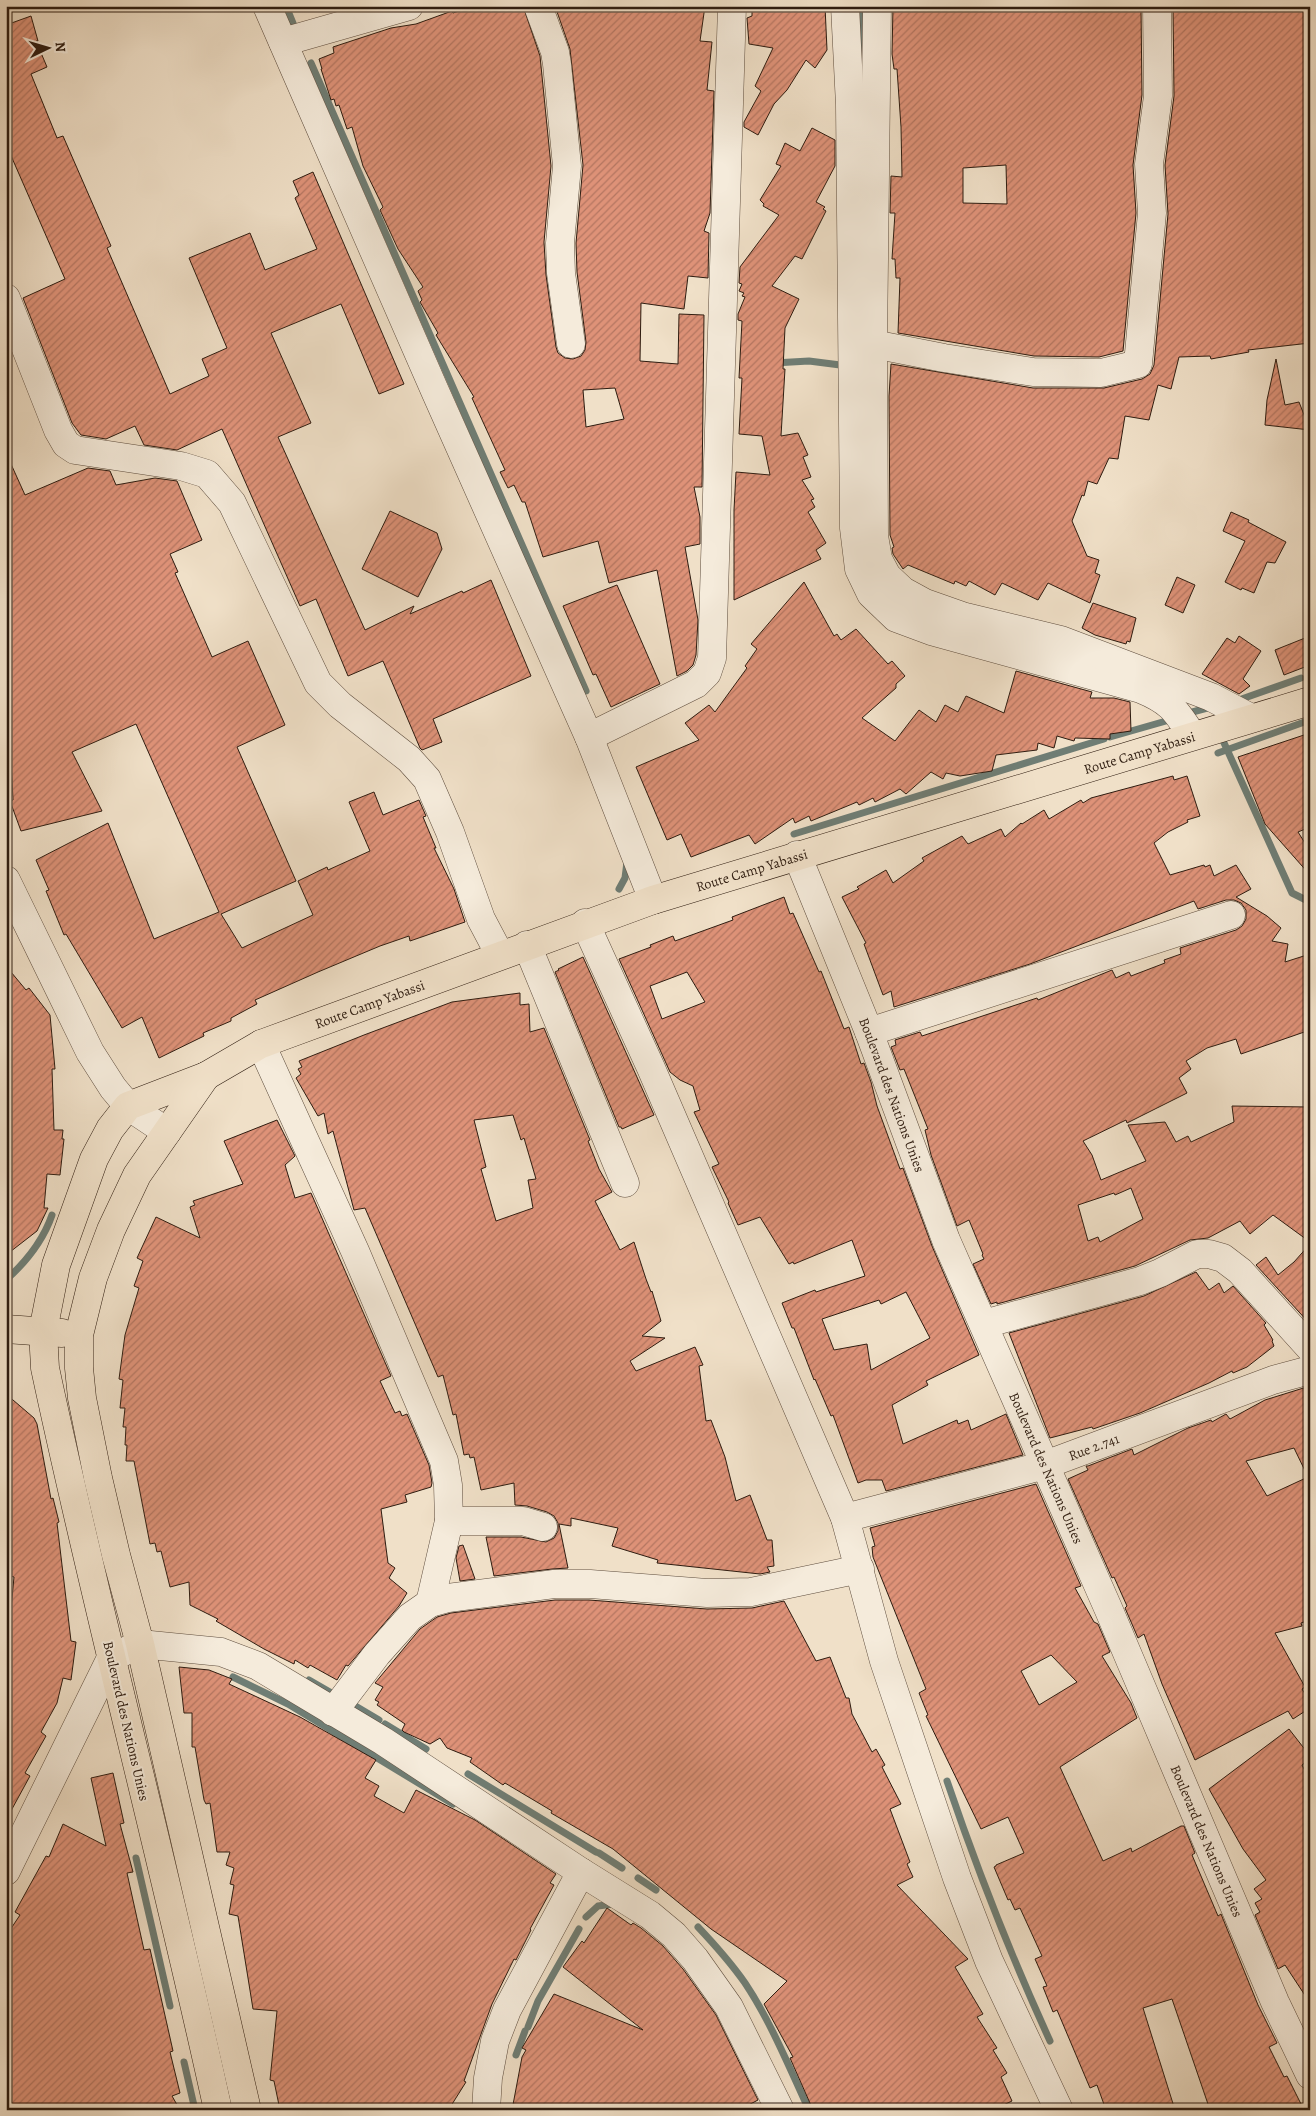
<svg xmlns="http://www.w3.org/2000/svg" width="1316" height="2116" viewBox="0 0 1316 2116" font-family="Alegreya,serif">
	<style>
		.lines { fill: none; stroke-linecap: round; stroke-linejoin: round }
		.stream { stroke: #6f7d74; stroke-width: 7 }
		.building { fill: url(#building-hatch); stroke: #2e1c10; fill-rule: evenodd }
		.minor-casing { stroke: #5e4d3e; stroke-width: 29 }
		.major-casing { stroke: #2e1c10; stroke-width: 29 }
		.minor { stroke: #f5ebdb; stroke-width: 28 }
		.major { stroke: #f0e0c8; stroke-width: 28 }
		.labels { text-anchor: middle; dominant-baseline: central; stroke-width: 4; stroke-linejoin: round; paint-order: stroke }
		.street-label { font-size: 14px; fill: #2e1c10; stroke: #f5ebdb }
	</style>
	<defs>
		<pattern id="building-hatch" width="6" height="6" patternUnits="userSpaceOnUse" patternTransform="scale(1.25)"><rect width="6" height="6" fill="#de9278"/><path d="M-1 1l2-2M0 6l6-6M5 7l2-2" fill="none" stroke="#b47661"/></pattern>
	</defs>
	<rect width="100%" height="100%" fill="#f0e0c8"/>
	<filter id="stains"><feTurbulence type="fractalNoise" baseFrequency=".004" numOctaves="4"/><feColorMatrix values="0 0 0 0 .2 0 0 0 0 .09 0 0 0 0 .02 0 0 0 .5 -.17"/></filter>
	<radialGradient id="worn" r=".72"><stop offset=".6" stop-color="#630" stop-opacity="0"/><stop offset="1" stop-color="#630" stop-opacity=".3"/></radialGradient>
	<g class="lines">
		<g class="stream">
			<polyline points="286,6 295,28"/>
			<polyline points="862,6 862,86"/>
			<polyline points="343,12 356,6"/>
			<polyline points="311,63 586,691"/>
			<polyline points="774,363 809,361 848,366"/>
			<polyline points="1309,675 1310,675"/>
			<polyline points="1236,701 1301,678"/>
			<polyline points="1185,714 1211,707"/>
			<polyline points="1220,734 1292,893 1310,902"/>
			<polyline points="1110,737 1173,719"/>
			<polyline points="1218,753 1310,720"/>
			<polyline points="794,834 1104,739"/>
			<polyline points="619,889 625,878 627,862"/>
			<path d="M6,1280C26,1262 43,1241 52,1215"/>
			<polyline points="233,1677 288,1704 453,1804"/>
			<polyline points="309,1680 335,1695"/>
			<polyline points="352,1704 379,1720"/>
			<polyline points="385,1724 426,1749"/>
			<polyline points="468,1774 596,1852"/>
			<path d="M947,1781C977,1869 1011,1956 1050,2041"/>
			<polyline points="599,1853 622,1868"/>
			<polyline points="136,1858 170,2006"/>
			<polyline points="638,1878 656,1890"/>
			<polyline points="586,1917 598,1906 613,1904"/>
			<path d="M698,1927C715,1945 731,1963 745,1983C771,2022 789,2067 809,2110"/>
			<polyline points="528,2027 538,2001 579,1929"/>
			<polyline points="516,2055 525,2031"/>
			<polyline points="184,2062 195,2110"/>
		</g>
	</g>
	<g class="building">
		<path d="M474,6H523L540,56L551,166L544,242L546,275L556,347L558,353L565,358L573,359L581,356L585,350L586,342L577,272L576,243L583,165L570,49L555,6H705L700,41L712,42L707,90L714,91L710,213L704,231L709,233L708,278L688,276L684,309L641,303L640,361L678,364L679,314L704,315L702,487H694L700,517V544L685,547L698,620L696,655L693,665L687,671L677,676L657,570L609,583L598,541L543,557L525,502H522L514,485L508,488L500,472L505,470L472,398L474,397L436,335L438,333L420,302L422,300L418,291L423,287L398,249L380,210L383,207L363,166L352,127L347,129L339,105L336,106L334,99L331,100L321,69H322L319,59L334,53L333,47L391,28L416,24L452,11L453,13ZM615,388L624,419L586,427L583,390Z"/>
		<polygon points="752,6 825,6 827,50 815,68 806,60 787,90 774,104 758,135 744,127 744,122 761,91 755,86 773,48 749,44 747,18 752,16"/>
		<path d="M893,6H1126L1127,8L1141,9L1142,95L1133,165L1136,213L1123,351L1099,357L1034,356L898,333L900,278H896L895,259H892L895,213H890L891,176L902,177L901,127L897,69H894L892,54ZM1006,165L1007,204L963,203V168Z"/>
		<polygon points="1173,6 1310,6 1310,343 1248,350 1249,352 1211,359 1210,356 1179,357 1171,389 1158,385 1149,420 1125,416 1118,459 1109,458 1097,484 1088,481 1084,496 1082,495 1072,521 1087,556 1099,560 1095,573 1100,575 1090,603 1048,583 1038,600 1002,583 995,595 969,581 966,586 955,581 954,584 908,565 903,569 893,554 892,548 894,547 890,535 889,396 891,364 1033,388 1104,388 1142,379 1150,374 1154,365 1168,214 1165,165 1174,96"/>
		<polygon points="31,16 38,41 36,41 47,67 31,74 57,138 63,136 111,246 107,248 170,394 209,376 202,359 227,348 189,258 250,233 265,270 317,249 295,198 299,195 293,181 313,172 404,384 379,394 341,304 271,333 311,423 278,437 365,630 414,606 410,614 462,591 463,593 491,580 531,676 433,719 442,742 422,750 420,748 383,661 348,676 316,599 300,606 222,429 177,450 144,445 135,426 106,439 81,435 72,423 23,298 65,279 12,158 6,139 6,25"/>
		<polygon points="812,128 835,140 835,166 816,202 825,207 823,209 826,211 802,259 795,256 772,286 799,299 785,328 783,369 785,369 781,436 798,433 808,455 803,457 811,477 802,480 814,499 811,500 815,507 808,512 826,543 816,550 821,559 734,600 734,510 736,472 770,475 762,436 739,434 742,378 739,378 742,321 738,320 738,314 745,297 742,296 744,293 739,291 742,284 739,283 740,267 779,215 763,206 764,204 760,200 781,166 776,164 785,143 800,151"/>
		<polygon points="1276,359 1285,405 1299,402 1310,430 1265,425 1267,400"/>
		<polygon points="6,453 25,495 88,468 110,471 116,485 155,478 177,481 202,540 170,554 178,572 175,573 212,657 248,641 285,725 237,747 296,881 221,914 242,948 313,915 298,881 327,867 328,870 370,851 349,802 374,792 383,815 419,800 426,816 423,817 436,848 434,848 454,889 465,922 410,941 409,936 380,946 318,972 255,1000 257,1004 231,1018 231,1021 203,1033 204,1036 159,1058 142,1017 122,1028 66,934 64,935 46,891 49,890 36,860 108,823 154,939 219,912 136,724 72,752 102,811 21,831 10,801 13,800 11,762 6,762"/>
		<polygon points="390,511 437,533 442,549 418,597 362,569"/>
		<polygon points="1231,512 1249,520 1248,522 1286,542 1275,563 1267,562 1254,593 1242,588 1241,590 1225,582 1245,541 1223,531"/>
		<polygon points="1177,577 1195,585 1183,613 1165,605"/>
		<polygon points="804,582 834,636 837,634 841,640 856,629 888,664 892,661 905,676 896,684 896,688 862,718 895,741 919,710 936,722 945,705 958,712 966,696 1004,713 1016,671 1092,692 1090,698 1114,698 1130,702 1131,731 1110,734 1110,739 1075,738 1074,741 1057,736 1054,748 1038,743 1037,750 996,755 992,771 960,776 946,773 943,779 931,772 906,794 900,789 875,802 873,798 859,805 857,802 811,821 809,816 795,823 793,818 755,844 749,835 691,857 681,834 667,840 636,767 699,740 685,723 709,705 715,712 747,668 745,666 757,649 751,644"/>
		<polygon points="617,585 660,684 611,707 596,674 593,675 563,606"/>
		<polygon points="1093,603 1136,618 1130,642 1127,641 1126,644 1095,635 1082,628"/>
		<polygon points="1239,636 1261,651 1243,679 1250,686 1239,694 1202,674 1227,638 1235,643"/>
		<polygon points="1310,636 1310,665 1284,675 1275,650"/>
		<polygon points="1310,733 1310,827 1298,832 1310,851 1310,875 1265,824 1238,757"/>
		<path d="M1173,776L1174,780L1187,776L1200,816L1187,820L1188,822L1168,832L1154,843L1170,875L1204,865L1205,867L1210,865L1214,876L1236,865L1251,889L1236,897L1267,916L1281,928L1272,941L1288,944L1285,962L1310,954V1030L1241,1054L1236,1039L1207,1048L1186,1061L1191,1069L1179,1078L1187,1093L1127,1123L1126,1120L1083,1141L1092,1155L1101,1180L1146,1161L1128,1125L1165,1122L1176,1142L1188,1136L1191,1142L1234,1122L1232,1106L1310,1107V1242L1273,1215L1250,1234L1240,1221L1208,1238L1190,1240L1135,1266L997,1304V1302L991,1304L973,1264L984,1259L982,1255L983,1254L969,1220L957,1226L931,1155L925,1130L928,1129L904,1069L900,1070L891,1047L896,1045L895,1040L920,1032L922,1036L1037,998L1038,1000L1112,970L1116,978L1129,972L1131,976L1165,963L1164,960L1181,954L1180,948L1236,930L1242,926L1246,919V910L1241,903L1234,900H1226L1198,909L1194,901L1030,964L894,1007L891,991L883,995L864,944L866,943L842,897L859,889L857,887L886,870L893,883L924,861L922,858L962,836L968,844L1001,829L1005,837L1021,823L1022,824L1044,810L1049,819L1081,800L1083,803L1091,798ZM1131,1188L1143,1219L1100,1242L1098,1237L1088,1241L1078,1205L1114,1193L1115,1195Z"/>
		<path d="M784,897L790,914L793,913L819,972L821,971L844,1029L849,1027L861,1064L864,1063L871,1082L877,1106L900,1169L903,1168L932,1246L979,1355L926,1381L928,1385L892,1405L903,1444L957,1420L958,1424L968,1420L971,1430L1006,1414L1023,1455L886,1491L882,1480H866L858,1483L833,1415L831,1416L815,1379L814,1380L794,1328H792L782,1303L815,1290L816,1292L865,1276L852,1240L794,1264L793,1262L789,1264L760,1217L738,1225L728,1203L729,1202L712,1167L719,1164L694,1112L700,1110L693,1086L680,1080L670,1072L619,959L651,947L650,945L673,936L675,941L733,920L732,917ZM687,972L705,1002L662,1019L650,986ZM906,1292L930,1338L871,1370L867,1344L834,1350L822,1319L879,1300L881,1304Z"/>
		<polygon points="583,957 654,1115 622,1129 621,1127 619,1127 555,972 559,970 558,969"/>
		<polygon points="6,966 26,990 29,988 50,1015 55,1069 52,1069 54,1130 63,1130 62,1139 64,1139 60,1175 47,1174 44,1208 48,1208 37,1231 6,1255"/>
		<path d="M520,993V1005L529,1004L530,1032L544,1028L590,1140L588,1141L599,1169L612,1192L595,1201L620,1250L634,1242L646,1279L651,1292L652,1291L661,1321L642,1336L665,1338L630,1361L636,1371L695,1347L703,1365L699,1366L706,1421L711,1420L725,1457L736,1501L750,1495L767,1540H772L774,1566L767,1567L770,1572L760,1574L657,1563L658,1560L612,1546L618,1528L571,1518V1526L559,1524L568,1568L552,1569L494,1576L486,1537H521L546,1542L554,1538L558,1531V1523L554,1516L547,1512L527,1506L515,1505L514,1483L481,1490L474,1457L470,1458L469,1454L464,1455L456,1414L453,1415L443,1375L438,1377L365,1208L354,1210L333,1131L328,1134L324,1113L318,1116L296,1078L301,1074L298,1069L302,1067L299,1061L364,1035L452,1002ZM513,1115L521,1140L524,1138L536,1179L528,1180L533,1208L496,1221L481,1169L486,1167L474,1120Z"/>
		<polygon points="277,1120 295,1156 285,1165 295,1198 311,1193 391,1376 380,1381 395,1413 400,1411 402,1416 407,1414 429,1465 432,1483 431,1487 405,1495 407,1502 381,1509 388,1563 395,1568 389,1578 407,1593 399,1606 348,1666 346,1665 337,1680 310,1665 308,1668 295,1660 294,1664 264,1649 216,1621 218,1619 190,1605 189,1582 170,1587 161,1551 157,1552 155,1543 150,1544 134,1461 126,1461 127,1445 125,1445 126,1427 123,1427 125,1408 120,1408 123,1380 119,1379 125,1335 139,1288 134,1286 143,1261 137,1258 156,1217 200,1238 190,1207 195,1205 193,1201 243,1184 224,1141"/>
		<polygon points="1310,1244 1310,1324 1256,1265 1266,1257 1278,1275 1294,1262"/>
		<polygon points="1196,1272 1209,1290 1219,1283 1224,1293 1233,1286 1266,1323 1264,1325 1273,1340 1272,1341 1274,1346 1247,1367 1233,1373 1232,1371 1209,1383 1140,1413 1093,1429 1092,1427 1050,1438 1009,1333 1144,1296"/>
		<path d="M1310,1386V1620L1301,1623L1302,1626L1275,1633L1305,1687L1302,1689L1310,1702V1708L1293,1719L1288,1711L1195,1760L1162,1684L1144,1634L1138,1638L1125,1608L1127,1606L1114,1577L1112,1578L1068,1479L1088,1470L1086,1466H1088L1132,1449L1134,1455L1188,1428L1211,1420L1212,1422L1226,1414L1230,1419L1265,1400ZM1294,1448L1308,1477L1267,1496L1246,1461Z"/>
		<polygon points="6,1394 34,1418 37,1424 51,1499 53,1498 59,1522 57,1523 71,1641 76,1642 71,1680 63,1678 57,1703 41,1732 46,1736 25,1773 30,1776 6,1820 6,1617 10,1619 14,1577 6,1575"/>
		<path d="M1036,1484L1081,1586L1075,1588L1094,1622L1098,1624L1110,1652L1102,1656L1131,1703L1137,1718L1060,1767L1103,1861L1131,1848L1132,1852L1181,1826H1184L1195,1853L1192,1855L1218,1916L1221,1914L1258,2005L1277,2043L1269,2047L1284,2077L1287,2076L1304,2110H1210L1172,1999L1143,2008L1175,2110H1106L1097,2085L1090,2088L1057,2010L1053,2012L1043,1987L1047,1986L1035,1959L1042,1956L1020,1908L1015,1910L1010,1899L1008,1900L994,1867L996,1866V1865L1024,1853L1008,1817L981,1829L926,1716L928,1715L919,1693L926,1689L873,1557L872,1547L875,1546L870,1528ZM1051,1655L1077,1682L1039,1705L1021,1671Z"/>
		<polygon points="463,1545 475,1579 460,1581 456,1558 459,1546"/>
		<polygon points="555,1600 589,1600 707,1609 752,1608 784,1601 816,1661 830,1657 846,1698 849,1698 852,1714 872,1752 876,1749 885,1765 882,1767 901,1804 890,1809 910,1862 907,1864 913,1877 897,1885 968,1959 955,1967 983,2014 977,2017 997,2048 993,2050 1007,2073 1001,2077 1012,2101 993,2110 813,2110 790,2058 793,2057 764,2004 787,1981 711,1929 613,1849 551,1813 552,1811 505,1783 503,1785 470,1762 472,1758 447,1748 440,1738 430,1744 404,1732 402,1730 405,1724 377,1705 379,1702 375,1700 383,1687 375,1683 420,1629 437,1617 451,1613"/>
		<polygon points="179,1667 209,1670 232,1679 229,1684 300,1717 376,1760 365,1778 379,1786 374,1796 404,1813 416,1790 475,1820 556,1874 550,1883 554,1885 530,1929 531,1930 516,1960 514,1959 492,2004 464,2081 466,2082 449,2109 441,2104 431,2110 280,2110 274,2081 270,2080 277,2011 253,2009 238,1916 229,1914 234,1885 230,1884 234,1868 226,1865 230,1852 217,1852 210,1803 206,1804 204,1800 195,1747 192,1747 192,1713 184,1713"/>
		<polygon points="1289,1729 1310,1756 1310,1759 1302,1765 1310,1781 1310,2003 1285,1965 1278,1969 1255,1915 1260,1912 1255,1903 1262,1899 1254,1889 1266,1880 1243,1849 1209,1789"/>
		<polygon points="113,1773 124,1823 120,1824 133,1872 127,1873 144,1950 150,1949 173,2051 170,2052 180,2093 172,2096 180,2110 6,2110 6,1936 20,1915 15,1912 46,1856 49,1857 63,1824 106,1846 91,1778"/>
		<polygon points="607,1908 631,1925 633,1923 641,1928 663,1946 683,1969 716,2015 758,2100 739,2110 512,2110 522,2057 526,2050 522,2048 554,1994 643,2030 563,1967 582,1941 584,1943"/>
	</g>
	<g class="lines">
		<g class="minor-casing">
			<g id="minor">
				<polyline points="267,6 435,391 589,737 653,900"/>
				<polyline points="538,6 555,52 557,64 567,166 560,243 561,273 571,344"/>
				<path d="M845,6L850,105L854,528L859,569L871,594L896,618L931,631L1141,689C1170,701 1175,709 1192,735"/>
				<polyline points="877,6 873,344 874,536 878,559 887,576 903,591 925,603 962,616 1061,640 1211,697 1251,718"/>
				<polyline points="283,42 409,6"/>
				<polyline points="6,298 58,430 66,444 75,450 181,466 207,474 232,503 318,683 340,705 409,759 427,779 450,832 481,919 500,955"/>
				<polyline points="873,344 944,358 1033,372 1101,373 1138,364 1152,213 1149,164 1158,96 1157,6"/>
				<polyline points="589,737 696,684 707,673 712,658 732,6"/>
				<path id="s1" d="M797,855L869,1032L946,1240L1108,1608L1275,2002L1310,2075"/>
				<polyline points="6,880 90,1052 113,1088 128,1106 167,1132"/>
				<polyline points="585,923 651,1068 845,1518 884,1661 957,1878 989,1961 1059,2110"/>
				<polyline points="527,945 625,1183"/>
				<polyline points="869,1032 1231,915"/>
				<polyline points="261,1044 355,1251 444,1461 448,1485 449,1521 430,1603"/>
				<polyline points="984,1324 1140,1281 1160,1273 1197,1254 1209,1254 1223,1258 1240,1271 1310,1348"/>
				<path id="s2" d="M845,1518L1045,1465L1273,1380L1310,1370"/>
				<polyline points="449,1521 523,1521 543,1527"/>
				<polyline points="333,1712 377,1654 410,1617 430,1603 448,1598 554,1584 590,1584 707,1593 751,1592 860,1569"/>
				<polyline points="6,1871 111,1658 140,1644 221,1652 258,1666 383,1741 581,1872 650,1915 674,1935 695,1959 729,2007 780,2110"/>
				<polyline points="486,2110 488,2078 495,2041 507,2010 581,1872"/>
			</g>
		</g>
		<g class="major-casing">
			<g id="major">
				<polyline points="206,1076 137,1175 111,1230 93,1278 79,1335 79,1368 82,1398 98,1478 116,1555 140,1644 247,2110"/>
				<polyline points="6,1329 62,1333"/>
				<path id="s3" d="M218,2110C164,1862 98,1617 45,1368L43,1331L56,1265L94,1159L110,1129L128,1106L206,1076L261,1044L653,900L1310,701"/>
			</g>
		</g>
		<use href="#minor" class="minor"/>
		<use href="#major" class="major"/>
	</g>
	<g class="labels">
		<g class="street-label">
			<text stroke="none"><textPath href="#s3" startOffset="2115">Route Camp Yabassi</textPath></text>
			<text stroke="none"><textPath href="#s3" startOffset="1710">Route Camp Yabassi</textPath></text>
			<text stroke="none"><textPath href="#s3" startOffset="1305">Route Camp Yabassi</textPath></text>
			<text stroke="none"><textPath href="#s1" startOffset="258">Boulevard des Nations Unies</textPath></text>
			<text stroke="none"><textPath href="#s2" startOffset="259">Rue 2.741</textPath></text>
			<text stroke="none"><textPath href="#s1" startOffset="662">Boulevard des Nations Unies</textPath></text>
			<text transform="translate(126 1721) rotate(77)">Boulevard des Nations Unies</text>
			<text stroke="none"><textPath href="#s1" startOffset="1068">Boulevard des Nations Unies</textPath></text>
		</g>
	</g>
	<rect width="1316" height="2116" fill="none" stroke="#f0e0c8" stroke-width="25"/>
	<rect x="8" y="8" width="1301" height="2101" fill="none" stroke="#2e1c10" stroke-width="2.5"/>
	<rect x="12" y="12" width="1291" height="2091" fill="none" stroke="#2e1c10"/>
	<g transform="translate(48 48) rotate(85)" stroke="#f5ebdb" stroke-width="4" paint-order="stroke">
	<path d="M0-4L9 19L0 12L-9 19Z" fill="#2e1c10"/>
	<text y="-8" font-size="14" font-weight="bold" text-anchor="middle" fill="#2e1c10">N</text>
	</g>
	<rect width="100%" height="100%" filter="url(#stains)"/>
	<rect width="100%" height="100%" fill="url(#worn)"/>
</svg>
